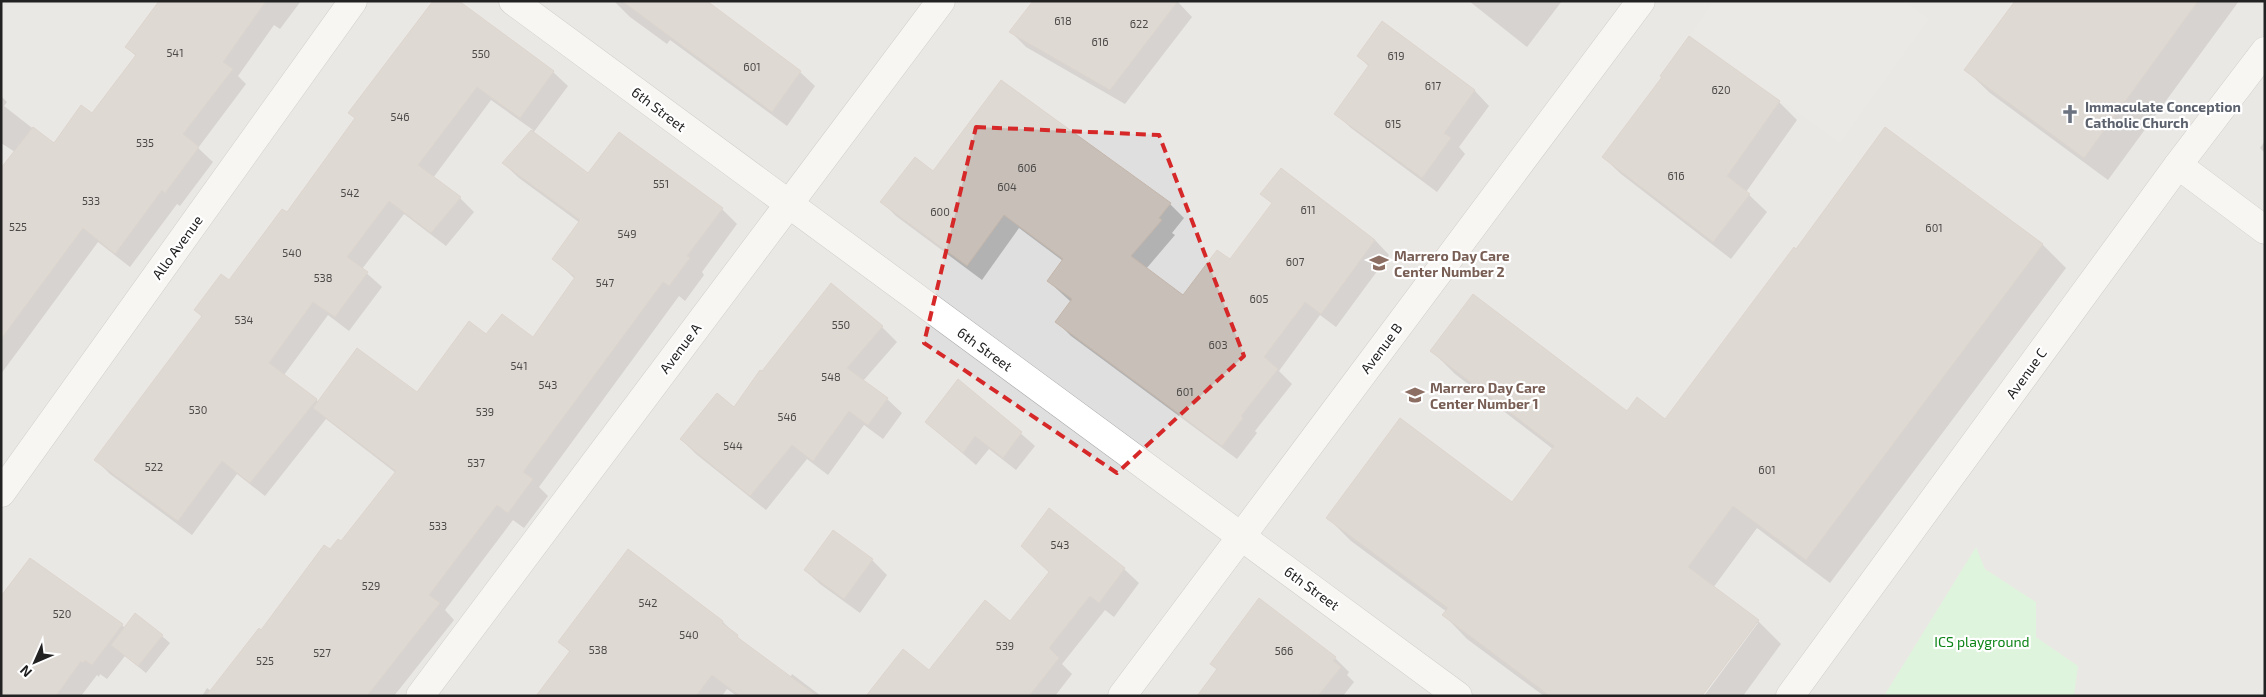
<svg xmlns="http://www.w3.org/2000/svg" width="2266" height="697" viewBox="0 0 2266 697" font-family="'Exo 2',sans-serif">
	<style>
		.residential { fill: #e0dfdf }
		.park { fill: #c8facc }
		.parking { fill: #e2e2e2 }
		.shadow { fill: #0003; fill-rule: evenodd }
		.building { fill: #c7bfb8; stroke: #c4b6ab }
		.lines { fill: none; stroke-linecap: round; stroke-linejoin: round }
		.minor-casing { stroke: #a9a9a9; stroke-width: 29 }
		.tertiary-casing { stroke: #a9a9a9; stroke-width: 29 }
		.minor { stroke: #fff; stroke-width: 28 }
		.tertiary { stroke: #fff; stroke-width: 28 }
		.marked { fill: none; stroke: #d62828; stroke-width: 4; stroke-dasharray: 10 6; stroke-linejoin: round }
		.labels { text-anchor: middle; dominant-baseline: central; stroke-width: 4.5; stroke-linejoin: round; paint-order: stroke }
		.number-label { font-size: 11px; fill: #4b4948 }
		.worship-label { font-size: 14px; font-weight: bold; fill: #5b616d; stroke: #fff; text-anchor: start }
		.street-label { font-size: 14px; fill: #222; stroke: #fff }
		.education-label { font-size: 14px; font-weight: bold; fill: #785e54; stroke: #fff; text-anchor: start }
		.park-label { font-size: 14px; fill: #0c8416; stroke: #fff }
	</style>
	<rect width="100%" height="100%" fill="#f2efe9"/>
	<rect class="residential" x="1" y="1" width="2264" height="695"/>
	<polygon class="park" points="1976,547 1985,569 2036,602 2036,637 2078,666 2074,696 1884,696"/>
	<polygon class="parking" points="1714,1 1904,1 1929,19 1840,143 1690,35"/>
	<g class="shadow">
		<polygon points="161,1 301,1 280,29 274,25 238,76 246,84 198,148 213,162 180,206 177,204 130,267 98,242 1,374 1,185 15,152 1,143 1,96 7,102 4,106 54,145 92,115 136,56 127,47"/>
		<path d="M457,1L553,72L568,86L533,133L589,175L722,209L737,224L702,272L704,275L685,301L679,296L539,487L548,496L524,528L513,520L445,610L454,620L394,696H202L207,688L211,691L330,551L341,542L396,473L326,419L265,496L237,474L192,535L110,474L96,460L203,318L196,310L229,282L287,214L356,119L350,113ZM491,100L533,130L503,163L519,178L580,223L554,259L575,279L533,339L487,336L417,394L319,402L284,375L328,315L349,331L382,287L362,269L404,214L446,246L474,212L460,198L433,178Z"/>
		<polygon points="702,1 800,72 815,86 787,126 670,40 667,44 630,17 615,2"/>
		<polygon points="1177,1 1192,17 1125,104 1026,47 1011,32"/>
		<polygon points="1469,1 1562,1 1527,47"/>
		<polygon points="2016,1 2239,1 2108,180 1990,93 1966,70"/>
		<polygon points="1383,23 1475,91 1489,106 1459,147 1465,154 1437,192 1351,128 1336,114 1369,67 1359,56"/>
		<polygon points="1663,77 1779,102 1797,120 1746,192 1767,212 1731,259 1621,174 1603,157"/>
		<polygon points="1002,81 1170,204 1184,218 1172,233 1175,235 1146,269 1183,297 1231,261 1273,204 1262,194 1375,240 1389,255 1336,327 1320,315 1279,371 1292,384 1255,431 1257,433 1237,459 1071,336 1057,322 1071,302 1048,281 1063,261 1019,228 982,280 896,216 882,202 933,173"/>
		<polygon points="1885,129 2043,245 2066,268 1830,583 1757,528 1713,588 1758,621 1781,644 1743,696 1704,696 1758,623 1755,623 1701,696 1544,696 1467,639 1444,615 1447,612 1351,541 1328,518 1513,503 1553,449 1455,374 1432,351 1627,413 1665,420 1796,250"/>
		<polygon points="2265,141 2265,153 2260,148"/>
		<polygon points="882,327 897,342 863,381 887,399 902,413 883,439 864,425 828,475 807,459 766,510 696,454 681,439 734,409 762,373"/>
		<polygon points="926,422 1009,423 1035,446 1016,470 989,449 976,465"/>
		<polygon points="629,550 723,622 750,649 790,678 792,674 821,696 737,696 727,689 722,696 537,696 570,652 560,642"/>
		<polygon points="872,560 887,575 860,613 820,584 805,570"/>
		<polygon points="1124,569 1139,583 1114,617 1105,610 1062,664 1072,674 1055,696 869,696 929,671 1011,622"/>
		<polygon points="122,625 125,628 162,636 170,643 146,673 125,656 107,679 100,674 99,677 97,675 81,696 1,696"/>
		<polygon points="1335,658 1349,672 1347,675 1354,682 1343,696 1204,696 1218,670 1211,664"/>
	</g>
	<g class="building">
		<polygon points="159,1 266,1 223,62 233,69 183,134 199,147 165,193 162,190 115,254 83,228 1,339 1,168 33,127 54,143 81,105 92,113 136,55 125,47"/>
		<polygon points="433,1 459,1 554,71 520,118 477,87 418,165 461,197 431,233 389,201 347,257 368,272 335,317 313,302 269,363 317,399 250,483 222,461 178,521 94,460 202,316 194,310 221,274 229,280 282,209 287,212 355,118 348,113"/>
		<polygon points="622,1 707,1 801,71 772,112"/>
		<polygon points="1033,1 1178,1 1110,90 1009,32"/>
		<polygon points="2015,1 2198,1 2084,158 1964,70"/>
		<polygon points="1382,21 1475,90 1444,133 1451,138 1422,178 1334,114 1369,65 1357,56"/>
		<polygon points="1689,36 1780,101 1727,176 1750,194 1713,242 1602,157 1662,77 1660,76"/>
		<polygon points="1001,80 1171,203 1159,218 1162,220 1131,256 1183,295 1217,250 1230,259 1272,203 1260,194 1281,168 1375,240 1321,314 1305,302 1264,357 1278,369 1241,416 1243,418 1222,446 1055,322 1072,299 1047,281 1063,259 1004,215 967,266 880,202 915,157 933,171"/>
		<polygon points="1885,127 2043,244 1806,560 1733,506 1688,567 1759,620 1702,696 1550,696 1442,615 1448,608 1326,518 1400,418 1512,502 1554,446 1430,351 1473,294 1627,411 1637,397 1665,419 1794,247 1796,249"/>
		<polygon points="531,130 588,173 619,132 723,208 687,256 690,258 669,286 663,282 523,472 533,479 508,513 497,505 429,595 440,603 367,696 206,696 259,628 261,630 324,545 330,549 338,539 341,541 396,471 313,408 357,348 417,392 469,321 486,334 502,314 533,337 575,277 552,259 580,220 502,163"/>
		<polygon points="831,283 883,326 847,368 888,398 868,425 849,411 813,461 792,445 750,496 680,439 717,393 734,407 760,370 762,371"/>
		<polygon points="958,379 1022,432 1003,458 975,436 963,453 925,422"/>
		<polygon points="1049,508 1125,568 1099,603 1090,596 1049,648 1059,658 1029,696 866,696 903,649 929,670 985,600 1010,621 1049,572 1021,546"/>
		<polygon points="833,530 873,559 844,599 804,570"/>
		<polygon points="628,549 723,621 722,623 738,635 737,637 817,696 740,696 712,675 696,696 536,696 570,651 558,642"/>
		<polygon points="30,558 123,624 92,665 85,660 83,663 81,661 56,696 1,696 1,596"/>
		<polygon points="1259,598 1336,657 1333,661 1341,667 1318,696 1197,696 1217,669 1210,664"/>
		<polygon points="135,613 163,635 138,666 111,645"/>
	</g>
	<g class="lines">
		<g class="minor-casing">
			<g id="minor">
				<polyline points="513,1 1458,696"/>
				<polyline points="2178,165 2265,230"/>
				<polyline points="1,493 353,1"/>
				<polyline points="1122,696 1641,1"/>
				<polyline points="1790,696 2178,165 2265,51"/>
			</g>
		</g>
		<g class="tertiary-casing">
			<polyline id="tertiary" points="420,696 941,1"/>
		</g>
		<use href="#minor" class="minor"/>
		<use href="#tertiary" class="tertiary"/>
	</g>
	<path d="M0 0H2266V697H0ZM976,127L1159,135L1244,356L1117,473L924,343Z" fill="#f2efe9" fill-opacity=".55" fill-rule="evenodd"/>
	<path class="marked" d="M976,127L1159,135L1244,356L1117,473L924,343Z"/>
	<defs>
		<g id="church-bare" transform="scale(1.5)"><path d="M-1.2-6h2.4v3.5h3.3v2.4h-3.3V6h-2.4V-.1h-3.3v-2.4h3.3Z" fill="#6b7280" stroke="#fff" stroke-width="2.5" paint-order="stroke"/></g>
		<g id="school-bare" transform="scale(1.5)"><path d="M0-5L7-2L0 1L-7-2ZM-4 1L0 2.5L4 1V4Q0 6-4 4Z" fill="#8d6e63" stroke="#fff" stroke-width="2.5" paint-order="stroke"/></g>
	</defs>
	<g fill-rule="evenodd">
		<use href="#church-bare" x="2070" y="114"/>
		<use href="#school-bare" x="1379" y="263"/>
		<use href="#school-bare" x="1415" y="395"/>
	</g>
	<g class="labels">
		<g class="number-label">
			<text x="1063" y="20">618</text>
			<text x="1139" y="23">622</text>
			<text x="1100" y="41">616</text>
			<text x="175" y="52">541</text>
			<text x="481" y="53">550</text>
			<text x="1396" y="55">619</text>
			<text x="752" y="66">601</text>
			<text x="1433" y="85">617</text>
			<text x="1721" y="89">620</text>
			<text x="400" y="116">546</text>
			<text x="1393" y="123">615</text>
			<text x="145" y="142">535</text>
			<text x="1027" y="167">606</text>
			<text x="1676" y="175">616</text>
			<text x="661" y="183">551</text>
			<text x="1007" y="186">604</text>
			<text x="350" y="192">542</text>
			<text x="91" y="200">533</text>
			<text x="1308" y="209">611</text>
			<text x="940" y="211">600</text>
			<text x="18" y="226">525</text>
			<text x="1934" y="227">601</text>
			<text x="627" y="233">549</text>
			<text x="292" y="252">540</text>
			<text x="1295" y="261">607</text>
			<text x="323" y="277">538</text>
			<text x="605" y="282">547</text>
			<text x="1259" y="298">605</text>
			<text x="244" y="319">534</text>
			<text x="841" y="324">550</text>
			<text x="1218" y="344">603</text>
			<text x="519" y="365">541</text>
			<text x="831" y="376">548</text>
			<text x="548" y="384">543</text>
			<text x="1185" y="391">601</text>
			<text x="198" y="409">530</text>
			<text x="485" y="411">539</text>
			<text x="787" y="416">546</text>
			<text x="733" y="445">544</text>
			<text x="476" y="462">537</text>
			<text x="154" y="466">522</text>
			<text x="1767" y="469">601</text>
			<text x="438" y="525">533</text>
			<text x="1060" y="544">543</text>
			<text x="371" y="585">529</text>
			<text x="648" y="602">542</text>
			<text x="62" y="613">520</text>
			<text x="689" y="634">540</text>
			<text x="1005" y="645">539</text>
			<text x="598" y="649">538</text>
			<text x="1284" y="650">566</text>
			<text x="322" y="652">527</text>
			<text x="265" y="660">525</text>
		</g>
		<g class="worship-label">
			<text x="2085" y="106">Immaculate Conception<tspan x="2085" dy="16">Catholic Church</tspan></text>
		</g>
		<g class="street-label">
			<text transform="translate(659 109) rotate(37)">6th Street</text>
			<text transform="translate(177 247) rotate(-54)">Allo Avenue</text>
			<text transform="translate(680 348) rotate(-53)">Avenue A</text>
			<text transform="translate(1381 348) rotate(-53)">Avenue B</text>
			<text transform="translate(985 349) rotate(36)">6th Street</text>
			<text transform="translate(2026 373) rotate(-54)">Avenue C</text>
			<text transform="translate(1312 588) rotate(36)">6th Street</text>
		</g>
		<g class="education-label">
			<text x="1394" y="255">Marrero Day Care<tspan x="1394" dy="16">Center Number 2</tspan></text>
			<text x="1430" y="387">Marrero Day Care<tspan x="1430" dy="16">Center Number 1</tspan></text>
		</g>
		<g class="park-label">
			<text x="1982" y="641">ICS playground</text>
		</g>
	</g>
	<rect width="2266" height="697" fill="none" stroke="#222222" stroke-width="5"/>
	<g transform="translate(35 662) rotate(225)" stroke="#ffffff" stroke-width="4" paint-order="stroke">
	<path d="M0-4L9 19L0 12L-9 19Z" fill="#222222"/>
	<text y="-8" font-size="14" font-weight="bold" text-anchor="middle" fill="#222222">N</text>
	</g>
</svg>
